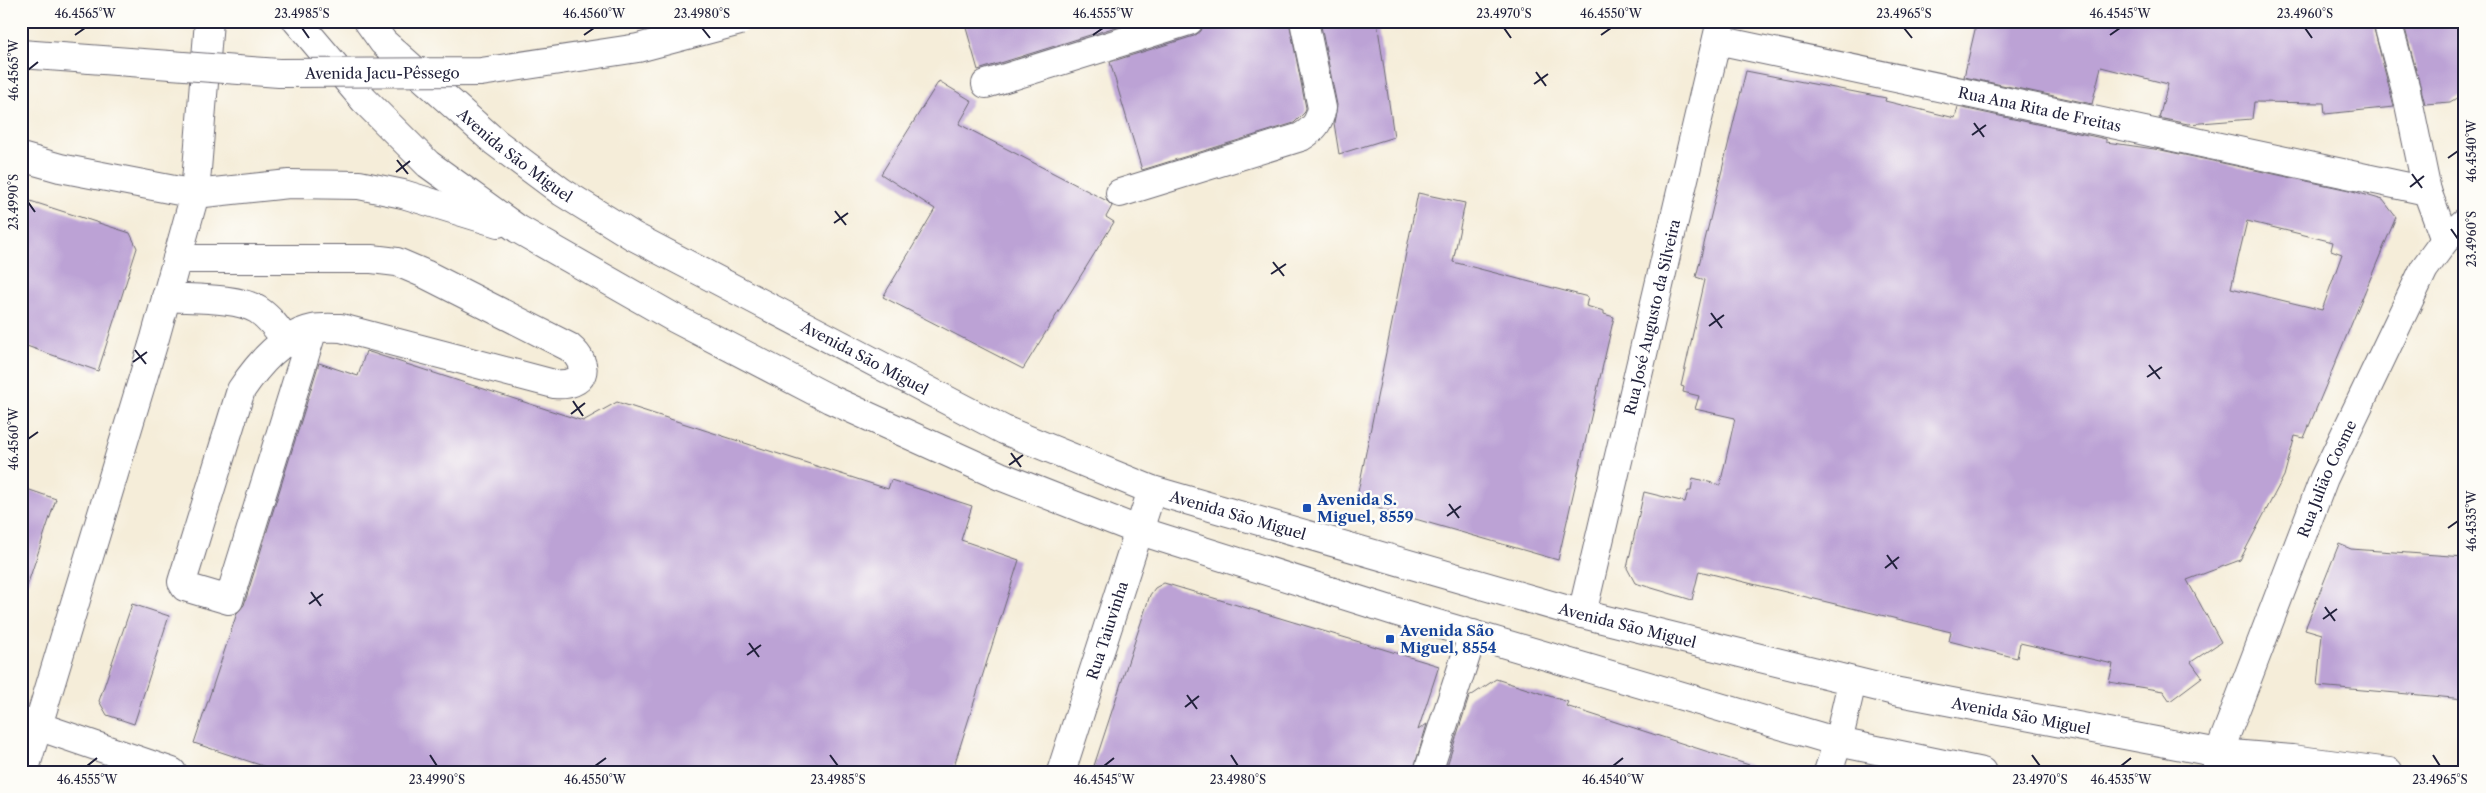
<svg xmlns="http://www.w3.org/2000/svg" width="2486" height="793" viewBox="0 0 2486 793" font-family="'Libre Caslon Text',serif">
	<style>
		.building { fill: #bca2d5; fill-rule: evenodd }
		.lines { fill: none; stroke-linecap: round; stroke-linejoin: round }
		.minor-casing { stroke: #6c6972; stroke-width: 30 }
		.major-casing { stroke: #6c6972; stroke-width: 30 }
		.minor { stroke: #fff; stroke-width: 28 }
		.major { stroke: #fff; stroke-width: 28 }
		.highway-bridge-casing { stroke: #6c6972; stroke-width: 30; stroke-linecap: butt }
		.highway-bridge { stroke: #fff; stroke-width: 28 }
		.ticks { fill: none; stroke: #22223b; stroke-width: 2 }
		.transit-dot { fill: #1a4fb4; stroke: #fdfcf7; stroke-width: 2 }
		.labels { text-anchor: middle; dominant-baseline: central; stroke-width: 5; stroke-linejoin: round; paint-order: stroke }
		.street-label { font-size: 15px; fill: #22223b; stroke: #fdfcf7 }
		.transit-label { font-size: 15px; font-weight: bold; fill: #164399; stroke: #fdfcf7; text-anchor: start }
		.neatline { fill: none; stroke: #22223b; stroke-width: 2 }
		.ticks-label { font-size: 12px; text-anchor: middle; fill: #22223b }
	</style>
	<rect width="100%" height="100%" fill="#fdfcf7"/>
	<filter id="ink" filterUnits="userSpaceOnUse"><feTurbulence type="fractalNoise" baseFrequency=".02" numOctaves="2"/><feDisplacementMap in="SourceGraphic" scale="10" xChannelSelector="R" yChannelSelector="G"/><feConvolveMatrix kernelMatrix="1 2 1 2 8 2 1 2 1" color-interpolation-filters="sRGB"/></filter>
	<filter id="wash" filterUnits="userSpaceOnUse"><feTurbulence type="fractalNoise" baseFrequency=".0096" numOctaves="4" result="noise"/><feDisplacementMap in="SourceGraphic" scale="20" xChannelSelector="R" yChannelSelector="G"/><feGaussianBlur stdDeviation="1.12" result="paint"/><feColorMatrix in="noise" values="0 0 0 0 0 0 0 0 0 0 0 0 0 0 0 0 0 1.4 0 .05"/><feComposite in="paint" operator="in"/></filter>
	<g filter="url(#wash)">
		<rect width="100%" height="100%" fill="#f5edd9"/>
		<g id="blocks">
			<g class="building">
				<polygon points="964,21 1135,21 978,70"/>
				<polygon points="1204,21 1289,21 1306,108 1305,112 1294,123 1142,170 1110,62 1194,36 1201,31"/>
				<polygon points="1320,21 1377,21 1394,137 1339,154 1334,123 1337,105"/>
				<polygon points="1977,21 2372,21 2394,107 2325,114 2324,103 2254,102 2252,119 2188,124 2159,118 2168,84 2101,67 2092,104 1964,77"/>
				<polygon points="2403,21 2465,21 2465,93 2450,102 2425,104"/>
				<path d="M1746,71L1886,98L1885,101L1955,118L1958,107L2106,139V142L2161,150L2349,190L2383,200L2396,217L2304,438L2295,436L2284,476L2240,560L2187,580L2221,642L2191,662L2202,677L2170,701L2163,691L2109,682L2113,664L2020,643L2017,658L1949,641L1951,632L1699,571L1692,600L1635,583L1627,568L1644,492L1685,502L1688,491H1691L1693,478L1720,485L1735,418L1695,409L1699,396L1683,392L1684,387L1681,386L1705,280L1696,277ZM2247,221L2333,242L2331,250L2342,254L2322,310L2231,288Z"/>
				<polygon points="939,81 972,101 959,124 1107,201 1112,206 1106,217 1114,222 1023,369 883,297 935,209 881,174"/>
				<polygon points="1418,193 1465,203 1453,262 1588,297 1586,306 1604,311 1604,314 1614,317 1558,560 1356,502"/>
				<polygon points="21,198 130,233 137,248 98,371 21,344"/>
				<polygon points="366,351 583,421 617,402 888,489 891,480 972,506 961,540 1019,560 952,772 281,772 194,743 237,613 244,605 319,363 358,376"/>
				<polygon points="21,487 56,499 27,586 21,585"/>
				<polygon points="2339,544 2351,549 2465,557 2465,699 2317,686 2322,634 2305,629"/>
				<polygon points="1164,583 1439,666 1418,730 1427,724 1413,772 1092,772 1150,595 1155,588"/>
				<polygon points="132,604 169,616 134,724 107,715 99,701"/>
				<polygon points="1496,679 1568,702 1566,706 1749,765 1748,772 1445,772 1469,697"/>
			</g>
		</g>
	</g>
	<g filter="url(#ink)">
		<use href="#blocks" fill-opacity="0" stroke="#6c6972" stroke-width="1"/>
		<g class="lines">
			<g class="minor-casing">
				<g id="minor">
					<path id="s1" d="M1717,40L2427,191L2406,90L2387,21"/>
					<polyline points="986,84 1189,21"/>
					<polyline points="2427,191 2445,240"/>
					<path d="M1120,193L1301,137C1314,129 1319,123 1322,108L1304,21"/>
					<path d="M177,259H372L397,262L425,274L569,347C592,366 585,387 554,384L341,328C332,328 322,327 313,329C283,335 257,366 241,390L182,582L185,587L229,600L313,329"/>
					<path d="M166,297C191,299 238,297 258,310C270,318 278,329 286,341"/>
					<path id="s2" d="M1582,614L1721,21"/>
					<polyline points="23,721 172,772"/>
					<polyline points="24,772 155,338 195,194"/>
					<path id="s3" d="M1061,772L1152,490"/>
					<polyline points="1428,772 1473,634"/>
					<polyline points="1828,772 1838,742 1852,682"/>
					<path id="s4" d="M2216,772L2219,753L2324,478L2424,269L2445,240L2465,222"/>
				</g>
			</g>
			<g class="major-casing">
				<g id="major">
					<polyline points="297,21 364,100 428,164 518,229 676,319 830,399 1000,476 1140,531 1397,612 1838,742 1982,772"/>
					<path id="s5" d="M368,21L383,42L495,142L562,192L633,236L1004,430L1152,490L1582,614L1894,691L2219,753L2292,759L2389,772"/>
					<polyline points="21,157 60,168 195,194 289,184 359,185 403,194 498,223"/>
					<polyline points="195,194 209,21"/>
				</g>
			</g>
			<use href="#minor" class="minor"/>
			<use href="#major" class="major"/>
			<g class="highway-bridge-casing">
				<g id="highway-bridge">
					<path id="s6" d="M21,54L279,73L481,72L638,48L740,21"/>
				</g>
			</g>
			<use href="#highway-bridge" class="highway-bridge"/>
		</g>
	</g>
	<path class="ticks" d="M302,28L309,38M702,28L710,38M1504,28L1511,38M1904,28L1912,38M2305,28L2312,38M75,35L85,28M584,35L594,28M1093,35L1103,28M1601,35L1611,28M2110,35L2120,28M28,70L38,62M1536,72L1546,86M1534,84L1548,74M1974,123L1984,137M1972,135L1986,125M2448,158L2458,151M397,160L408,174M396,172L410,161M2412,174L2422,188M2410,187L2424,176M28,202L35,212M835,211L846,225M834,223L848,213M2451,229L2458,239M1273,262L1284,276M1271,274L1286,264M1711,313L1722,328M1709,326L1724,315M135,350L146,364M133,362L147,352M2149,365L2160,379M2147,377L2162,367M573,401L583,416M571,414L585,403M28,439L38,432M1011,453L1021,467M1009,465L1023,455M1449,504L1459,518M1447,516L1461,506M2448,528L2458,521M1887,555L1897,569M1885,568L1899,557M311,592L321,606M309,604L323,594M2325,607L2335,621M2323,619L2337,609M749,643L759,657M747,655L761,645M1187,695L1197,709M1185,707L1199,696M430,755L437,766M830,755L838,766M1231,755L1238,766M2032,755L2040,766M2433,755L2440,766M87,766L97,758M595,766L606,758M1104,766L1114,758M1613,766L1623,758M2121,766L2131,758"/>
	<g class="transit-dot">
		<rect x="1302" y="503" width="10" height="10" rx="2.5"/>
		<rect x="1385" y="634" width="10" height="10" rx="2.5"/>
	</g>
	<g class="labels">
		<g class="street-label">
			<text stroke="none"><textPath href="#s6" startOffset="362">Avenida Jacu-Pêssego</textPath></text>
			<text stroke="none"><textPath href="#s1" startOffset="330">Rua Ana Rita de Freitas</textPath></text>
			<text stroke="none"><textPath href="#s5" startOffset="200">Avenida São Miguel</textPath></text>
			<text stroke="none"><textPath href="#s2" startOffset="305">Rua José Augusto da Silveira</textPath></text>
			<text stroke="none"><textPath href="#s5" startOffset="605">Avenida São Miguel</textPath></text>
			<text stroke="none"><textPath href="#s4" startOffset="314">Rua Julião Cosme</textPath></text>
			<text stroke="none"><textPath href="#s5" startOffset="1011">Avenida São Miguel</textPath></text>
			<text stroke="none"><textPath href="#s5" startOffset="1416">Avenida São Miguel</textPath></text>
			<text stroke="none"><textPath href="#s3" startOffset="149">Rua Taiuvinha</textPath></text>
			<text stroke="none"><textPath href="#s5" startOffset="1820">Avenida São Miguel</textPath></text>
		</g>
		<g class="transit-label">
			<text x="1317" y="499">Avenida S.<tspan x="1317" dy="17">Miguel, 8559</tspan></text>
			<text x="1400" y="630">Avenida São<tspan x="1400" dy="17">Miguel, 8554</tspan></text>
		</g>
	</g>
	<rect width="2486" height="793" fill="none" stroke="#fdfcf7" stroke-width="55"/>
	<rect x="28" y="28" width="2430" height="738" class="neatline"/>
	<g class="ticks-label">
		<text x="85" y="18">46.4565°W</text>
		<text x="302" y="18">23.4985°S</text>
		<text x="594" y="18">46.4560°W</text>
		<text x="702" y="18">23.4980°S</text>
		<text x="1103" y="18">46.4555°W</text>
		<text x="1504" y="18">23.4970°S</text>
		<text x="1611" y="18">46.4550°W</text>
		<text x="1904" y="18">23.4965°S</text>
		<text x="2120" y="18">46.4545°W</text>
		<text x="2305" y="18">23.4960°S</text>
		<text transform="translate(14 70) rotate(-90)" y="4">46.4565°W</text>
		<text transform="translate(2472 151) rotate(-90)" y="4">46.4540°W</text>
		<text transform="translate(14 202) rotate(-90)" y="4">23.4990°S</text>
		<text transform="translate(2472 239) rotate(-90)" y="4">23.4960°S</text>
		<text transform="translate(14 439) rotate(-90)" y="4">46.4560°W</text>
		<text transform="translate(2472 521) rotate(-90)" y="4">46.4535°W</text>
		<text x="87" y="784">46.4555°W</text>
		<text x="437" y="784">23.4990°S</text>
		<text x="595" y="784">46.4550°W</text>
		<text x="838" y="784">23.4985°S</text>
		<text x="1104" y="784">46.4545°W</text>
		<text x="1238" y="784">23.4980°S</text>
		<text x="1613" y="784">46.4540°W</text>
		<text x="2040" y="784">23.4970°S</text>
		<text x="2121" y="784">46.4535°W</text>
		<text x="2440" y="784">23.4965°S</text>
	</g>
</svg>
